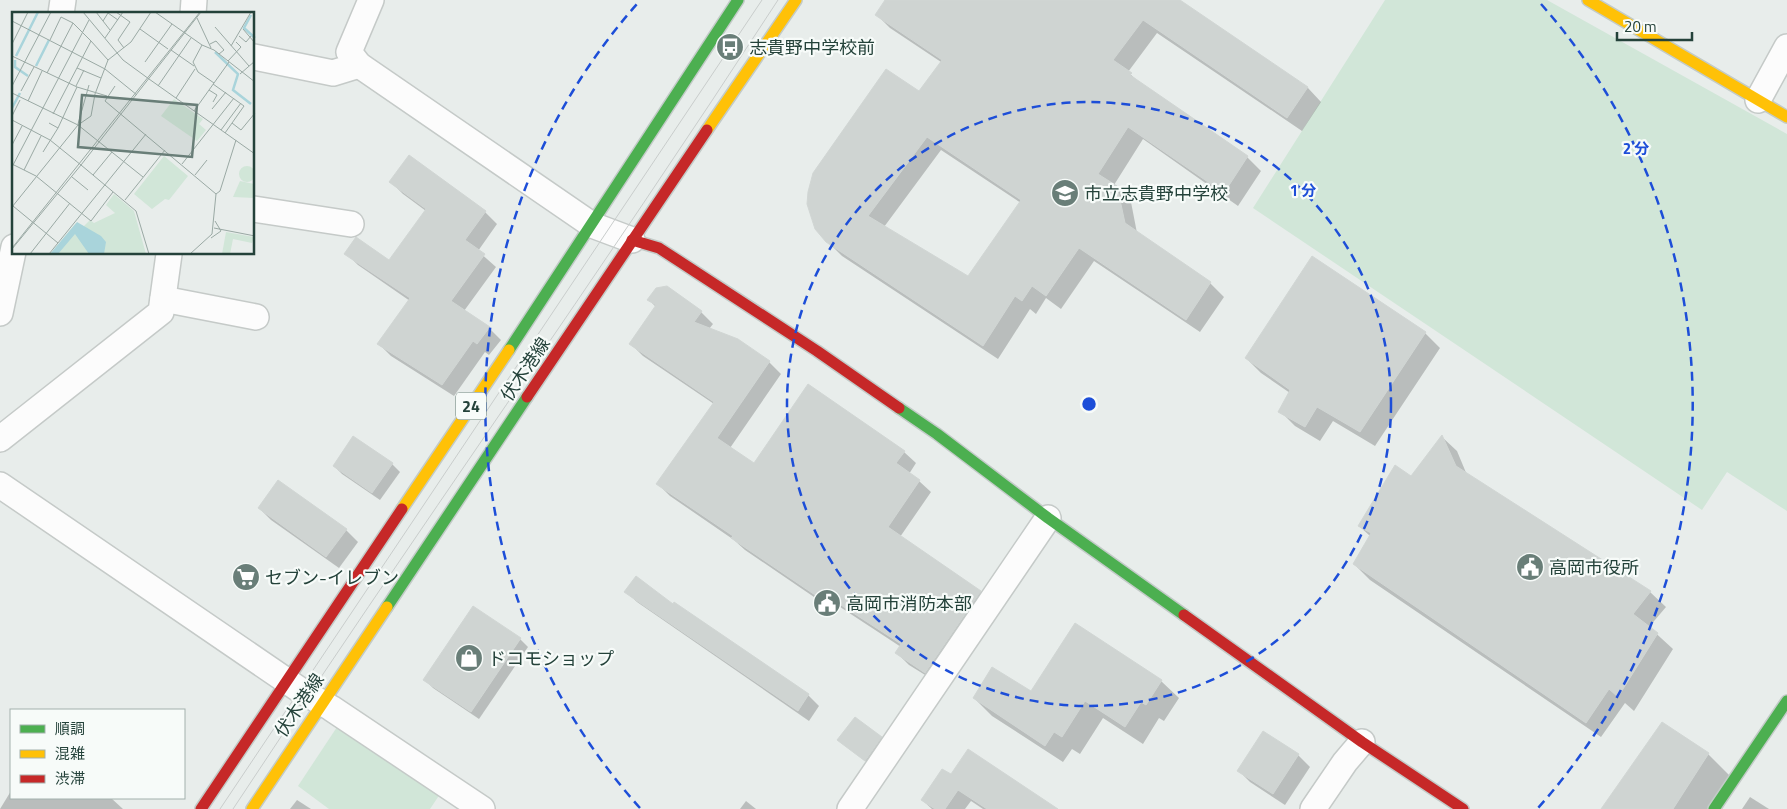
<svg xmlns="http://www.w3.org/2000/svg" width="1787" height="809" viewBox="0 0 1787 809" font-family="'Titillium Web','Noto Sans JP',sans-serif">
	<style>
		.green { fill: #d1e6d8 }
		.shadow { fill: #0003; fill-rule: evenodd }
		.building { fill: #cfd4d2; stroke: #d1d6d4; fill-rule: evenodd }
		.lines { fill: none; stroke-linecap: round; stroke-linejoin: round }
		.street-casing { stroke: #c5cac8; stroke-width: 28 }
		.fast-casing { stroke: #c3cbc8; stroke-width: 14 }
		.slow-casing { stroke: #c3cbc8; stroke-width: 14 }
		.jam-casing { stroke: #c3cbc8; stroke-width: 14 }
		.street { stroke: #fcfcfc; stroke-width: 25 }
		.fast { stroke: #4caf50; stroke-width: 11 }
		.slow { stroke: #ffc107; stroke-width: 11 }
		.jam { stroke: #c62828; stroke-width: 11 }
		.tram { stroke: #c9cdcc; stroke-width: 1 }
		.ring { fill: none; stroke: #1d4ed8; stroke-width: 2.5; stroke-dasharray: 9 6 }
		.labels { text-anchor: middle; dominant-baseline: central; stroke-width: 4.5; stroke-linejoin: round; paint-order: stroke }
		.shield { fill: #f7fbf9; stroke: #637a73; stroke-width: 1 }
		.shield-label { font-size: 16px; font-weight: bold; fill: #24423a }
		.poi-label { font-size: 18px; fill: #24423a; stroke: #f7fbf9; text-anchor: start }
		.street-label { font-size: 18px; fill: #24423a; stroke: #f7fbf9 }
		.inset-river { fill: none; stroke: #a9d4db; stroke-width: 2.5 }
		.inset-road { fill: none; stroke: #9aa9a4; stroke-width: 1 }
		.view { fill: #697e78; fill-opacity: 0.15; stroke: #697e78; stroke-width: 2.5 }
		.inset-edge { fill: none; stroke: #24423a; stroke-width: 2.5 }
		.centre { fill: #1d4ed8; stroke: #f7fbf9; stroke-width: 2.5 }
		.ring-label { font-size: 15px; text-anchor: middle; font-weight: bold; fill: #1d4ed8; stroke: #f7fbf9; stroke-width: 4.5; stroke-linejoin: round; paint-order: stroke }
	</style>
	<rect width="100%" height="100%" fill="#e8edeb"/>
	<g class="green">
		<polygon points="1385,0 1547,0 1787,134 1787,511 1727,472 1702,510 1253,208"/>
		<polygon points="341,721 442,791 430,809 329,809 298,786"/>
	</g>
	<g class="shadow">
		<path d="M887,0H1178L1308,88L1321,102L1302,131L1157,33L1128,72L1142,85L1247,157L1261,171L1238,206L1143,139L1114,185L1131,202L1137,233L1210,283L1224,297L1200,332L1094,261L1061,309L1046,298L1036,314L1030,309L998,359L842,256L827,241L920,93L941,62L890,28L876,14ZM941,150L1021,203L968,278L884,227Z"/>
		<polygon points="391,182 485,212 497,224 478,251 496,267 464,311 489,328 501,340 489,355 485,352 454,396 391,356 379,344 410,301 358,265 346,253 390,261 426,211 403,194"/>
		<polygon points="667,287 701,312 713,324 709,329 737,341 769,362 781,374 730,448 754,465 904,452 916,463 909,474 919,481 931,492 900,537 980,592 992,604 938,683 909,665 897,653 901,647 837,605 833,610 745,550 734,540 670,496 658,484 714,404 643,356 631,344 656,307 649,300"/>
		<polygon points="1425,333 1440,348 1375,446 1333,421 1320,441 1295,426 1280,411 1290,393 1261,373 1246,358"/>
		<polygon points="1442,437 1457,451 1467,475 1650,592 1666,607 1649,627 1673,649 1634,711 1625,703 1601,737 1370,580 1354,564 1370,536 1359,526 1411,478"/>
		<polygon points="353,438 392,464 400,472 380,500 342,474 334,466"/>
		<polygon points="259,508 346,530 358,542 339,568 271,520"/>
		<polygon points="626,592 808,695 819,706 809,721 637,602"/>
		<polygon points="520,639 528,647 479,719 433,688 425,680"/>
		<polygon points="1161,681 1179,698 1164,721 1159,718 1143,744 1103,718 1080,754 1072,749 1063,762 992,716 974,698"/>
		<polygon points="881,738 889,746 874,768 839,740"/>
		<polygon points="1708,754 1734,780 1715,809 1603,809"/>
		<polygon points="1298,755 1310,767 1285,805 1250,782 1238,770"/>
		<polygon points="951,776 1053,809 983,809 971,801 965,809 932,809 922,800"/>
		<polygon points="11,791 11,798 111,798 123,809 0,809"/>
		<polygon points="1750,797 1769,809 1742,809"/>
		<polygon points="297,800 311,809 290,809"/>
		<polygon points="746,801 756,809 740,809"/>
	</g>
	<g class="building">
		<path d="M885,0H1180L1308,87L1287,118L1143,20L1113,60L1132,73L1130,75L1248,156L1224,193L1128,127L1098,174L1117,186L1125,223L1211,282L1186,320L1079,248L1046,296L1032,286L1022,301L1015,296L983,346L826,242L815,229L807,204L808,192L813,173L886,69L919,91L942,60L875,15ZM927,137L1021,200L968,276L868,216Z"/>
		<polygon points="409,155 486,211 465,240 485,254 451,301 490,327 477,344 473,341 442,385 377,344 410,298 344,254 356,237 389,260 426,209 389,182"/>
		<polygon points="1312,256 1426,332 1360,432 1317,407 1305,427 1278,412 1290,390 1245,358"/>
		<polygon points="667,286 702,311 694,322 738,339 770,361 717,438 754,463 808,384 905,451 896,463 920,480 888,527 981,591 925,673 895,653 901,644 824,594 821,599 731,538 733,536 656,484 714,402 629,344 656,305 647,300 656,288"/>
		<polygon points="1442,435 1456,466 1651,591 1633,614 1658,633 1618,697 1609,689 1586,723 1353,564 1371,533 1358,526 1395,465 1411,476"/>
		<polygon points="353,436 393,463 372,493 333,466"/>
		<polygon points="278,480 347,529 326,557 258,508"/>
		<polygon points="636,576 673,604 674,602 809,694 798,711 624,592"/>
		<polygon points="473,606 521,638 471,712 423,680"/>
		<polygon points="1075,623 1162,680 1146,705 1141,702 1125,727 1085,701 1062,737 1054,732 1045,746 973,698 992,667 1031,691"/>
		<polygon points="855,717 882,737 865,761 837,740"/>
		<polygon points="1662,722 1709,753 1673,809 1601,809"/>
		<polygon points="1263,731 1299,754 1273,794 1237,771"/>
		<polygon points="968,749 1058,809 987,809 958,790 945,809 935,809 921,800 942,769 951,774"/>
	</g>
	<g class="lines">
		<g class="street-casing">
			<g id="street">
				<polyline points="371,0 349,52 359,65 592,225 632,240"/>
				<polyline points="61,14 63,0"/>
				<polyline points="193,14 194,0"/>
				<polyline points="254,57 333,73 359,65"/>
				<polyline points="1758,100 1787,47"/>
				<polyline points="254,209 351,224"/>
				<polyline points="163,299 256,317"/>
				<polyline points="0,313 14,247"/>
				<polyline points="0,439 161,312 169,254"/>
				<polyline points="0,485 300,690 331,708 482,809"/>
				<polyline points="850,809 1048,518"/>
				<polyline points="1313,809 1345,762 1362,742"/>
			</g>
		</g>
		<g class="fast-casing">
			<g id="fast">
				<path d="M509,350C586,234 661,116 738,0"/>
				<polyline points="899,408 937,434 1048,518 1184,615"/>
				<polyline points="387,607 527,397"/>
				<polyline points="1714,809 1787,701"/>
			</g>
		</g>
		<g class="slow-casing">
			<g id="slow">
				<polyline points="1588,0 1787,117"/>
				<polyline points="707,130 796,0"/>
				<polyline points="402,509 509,350"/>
				<polyline points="252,809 387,607"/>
			</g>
		</g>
		<g class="jam-casing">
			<g id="jam">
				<polyline points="632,240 659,248 817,351 899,408"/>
				<polyline points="527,397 707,130"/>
				<polyline points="1184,615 1362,742 1463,809"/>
				<polyline points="201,809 402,509"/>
			</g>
		</g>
		<use href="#street" class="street"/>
		<use href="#fast" class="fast"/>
		<use href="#slow" class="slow"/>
		<use href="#jam" class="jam"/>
		<g class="tram">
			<polyline points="220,809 762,0"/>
			<path d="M233,809C412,537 601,273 778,0"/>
		</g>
	</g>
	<g class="ring">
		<circle cx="1089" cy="404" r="302"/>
		<path d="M640 808A604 604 0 0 1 637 4M1541 4A604 604 0 0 1 1538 808"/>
	</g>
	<defs>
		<g id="bus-disc" transform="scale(1.4375)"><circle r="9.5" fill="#697e78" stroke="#f7fbf9"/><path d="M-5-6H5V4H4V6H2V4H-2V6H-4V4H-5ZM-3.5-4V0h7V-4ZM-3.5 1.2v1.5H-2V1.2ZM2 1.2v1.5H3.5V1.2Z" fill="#fff"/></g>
		<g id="school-disc" transform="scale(1.4375)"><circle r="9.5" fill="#697e78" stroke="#f7fbf9"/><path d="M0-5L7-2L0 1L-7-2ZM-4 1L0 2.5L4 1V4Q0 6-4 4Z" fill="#fff"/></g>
		<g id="civic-disc" transform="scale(1.4375)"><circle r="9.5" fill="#697e78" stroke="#f7fbf9"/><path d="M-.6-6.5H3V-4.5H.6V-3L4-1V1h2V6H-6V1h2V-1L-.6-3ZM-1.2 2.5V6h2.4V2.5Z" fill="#fff"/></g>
		<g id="supermarket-disc" transform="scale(1.4375)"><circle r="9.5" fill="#697e78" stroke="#f7fbf9"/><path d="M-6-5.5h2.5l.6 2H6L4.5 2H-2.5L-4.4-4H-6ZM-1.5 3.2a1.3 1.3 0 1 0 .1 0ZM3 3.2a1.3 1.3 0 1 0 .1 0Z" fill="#fff"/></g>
		<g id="shop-disc" transform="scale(1.4375)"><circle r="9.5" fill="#697e78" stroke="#f7fbf9"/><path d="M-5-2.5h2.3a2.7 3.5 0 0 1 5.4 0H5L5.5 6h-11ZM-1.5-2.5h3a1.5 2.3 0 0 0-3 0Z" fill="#fff"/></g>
	</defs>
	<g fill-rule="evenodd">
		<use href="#bus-disc" x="730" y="47"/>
		<use href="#school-disc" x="1065" y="193"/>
		<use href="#civic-disc" x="1530" y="567"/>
		<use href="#supermarket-disc" x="246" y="577"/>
		<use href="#civic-disc" x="827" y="603"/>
		<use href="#shop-disc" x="469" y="658"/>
	</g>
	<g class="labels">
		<rect class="shield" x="456" y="392.5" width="30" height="27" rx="4"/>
		<g class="shield-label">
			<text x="471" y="406">24</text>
		</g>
		<g class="poi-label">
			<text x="749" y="47">志貴野中学校前</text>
			<text x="1084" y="193">市立志貴野中学校</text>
			<text x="1549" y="567">高岡市役所</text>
			<text x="265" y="577">セブン-イレブン</text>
			<text x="846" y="603">高岡市消防本部</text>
			<text x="488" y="658">ドコモショップ</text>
		</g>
		<g class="street-label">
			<text transform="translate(525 369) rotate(-56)">伏木港線</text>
			<text transform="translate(299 705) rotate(-56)">伏木港線</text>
		</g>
	</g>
	<g transform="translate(12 12)">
		<rect width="242" height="242" fill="#e8edeb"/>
		<path d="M162,87L191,107L187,112L194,118L185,129L149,104ZM152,144L176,164L157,188L153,187L140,197L122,182ZM227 162a8 8 0 1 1 16 0a8 8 0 1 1-16 0ZM228,169L242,172V186L221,185ZM102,182L122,199L134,242H38L64,211L70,216L78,208L82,211L103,201L94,193ZM214,220L242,225L240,231L221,227L218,242H210Z" fill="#d1e6d8"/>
		<path d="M65,210L89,224L94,230L92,242H77L63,222L46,242H38Z" fill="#a9d4db"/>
		<path class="inset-river" d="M239,3L232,16L243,26M203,40L226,62L221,78L239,92M4,44L26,0M3,48V55L16,64M24,54L37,28M0,96L8,81"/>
		<path class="inset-road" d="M71,0L111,48L137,67M84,0L98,18M104,0L118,10L106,28L112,36M143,0L190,33L181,50L186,60L202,71M185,6L199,36M0,9L93,57L125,83M91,9L96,1L106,8M203,15L237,54M128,17L156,37M231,17L243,31M227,24L234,30L239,24M93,26L111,0M38,28L49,5L61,11M79,29L96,48M0,32L16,0M198,32L204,29L212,38L207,42M190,33L202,38L243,70M219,34L239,0M159,38L182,54M0,44L65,75L95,84M216,49L229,35L224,30M133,50L160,12M65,56L89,66M35,61L61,11L79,29L41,102M228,62L243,49M137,67L243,142M201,72L232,94L213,121M0,74L39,0M64,74L72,58M103,74L93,89L204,182L200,222L178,242M146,74L179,26M197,78L205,83L201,90M9,79L22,55M0,81L66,113L131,165M164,86L183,57M16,89L30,59M200,97L214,80M182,99L217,50M0,104L8,88M0,108L38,128L69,153L0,237M220,111L229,118L243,101M66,112L77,73M46,116L65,75M209,118L229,91M0,133L10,114M31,140L46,116L37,111M0,152L24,164L79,209L101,180M170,152L222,86M0,155L77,8M12,158L29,124M81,163L100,140M183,163L195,148M60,165L76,178M204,182L208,179L224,128M113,188L153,138M1,194L46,231M0,195L66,113L79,104L83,82L96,48L119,30L139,0M202,216L243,224M199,226L209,219L203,209M0,236L188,0M18,242L58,191M37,242L134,122M137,242L124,199L69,153L189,0"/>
		<path class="view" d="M70,83L185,93L180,145L66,135Z"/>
		<rect width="242" height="242" class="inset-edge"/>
	</g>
	<circle cx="1089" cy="404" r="8" class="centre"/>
	<g class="ring-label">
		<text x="1636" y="154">2 分</text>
		<text x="1303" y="196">1 分</text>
	</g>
	<rect x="10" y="709" width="175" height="90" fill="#f7fbf9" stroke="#a3b1ad"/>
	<rect x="20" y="725" width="25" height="8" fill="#4caf50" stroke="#a3b1ad"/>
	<text x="55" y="734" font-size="15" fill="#24423a">順調</text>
	<rect x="20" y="750" width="25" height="8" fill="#ffc107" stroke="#a3b1ad"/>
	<text x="55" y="759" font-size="15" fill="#24423a">混雑</text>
	<rect x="20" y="775" width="25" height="8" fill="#c62828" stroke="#a3b1ad"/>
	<text x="55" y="784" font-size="15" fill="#24423a">渋滞</text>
	<path d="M1617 32v8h75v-8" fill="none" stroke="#24423a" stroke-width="2.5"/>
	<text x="1624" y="32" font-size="15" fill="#24423a" stroke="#f7fbf9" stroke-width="4" paint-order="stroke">20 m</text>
</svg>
